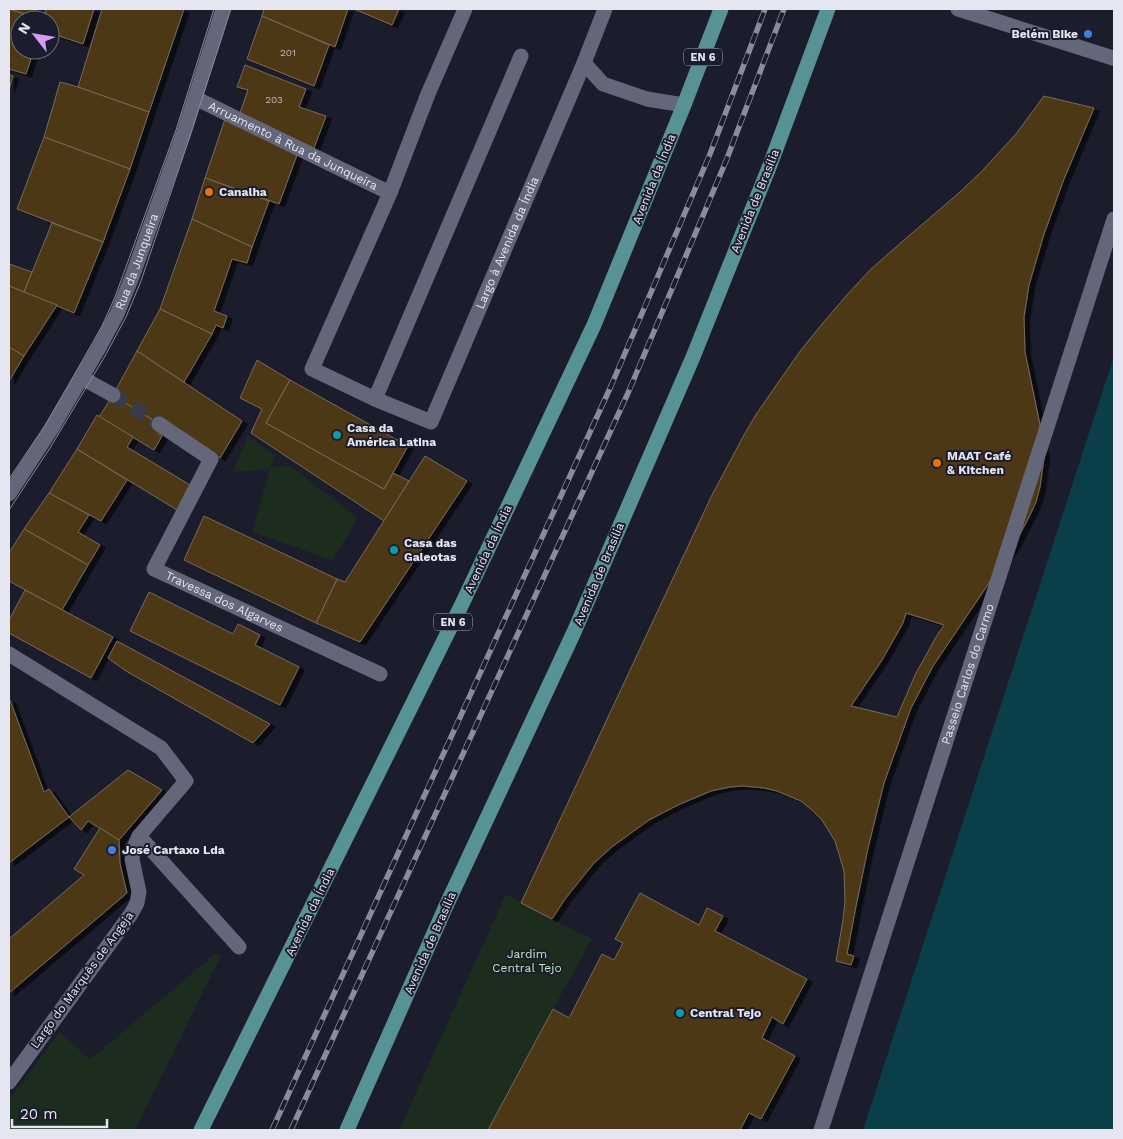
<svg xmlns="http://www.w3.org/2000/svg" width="1123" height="1139" viewBox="0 0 1123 1139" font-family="'Work Sans',sans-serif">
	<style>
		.green { fill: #1d2d1d }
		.water { fill: #0a3f49 }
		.building { fill: #4d3719; stroke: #776a59; fill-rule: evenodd; filter: url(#shadow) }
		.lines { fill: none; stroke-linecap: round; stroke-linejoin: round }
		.street-tunnel { stroke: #393a4a; stroke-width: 15; stroke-dasharray: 15 8; stroke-linecap: butt }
		.lane { stroke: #646679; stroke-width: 15 }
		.street { stroke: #646679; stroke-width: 15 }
		.secondary { stroke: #646679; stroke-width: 15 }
		.primary { stroke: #579295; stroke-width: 15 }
		.tram { stroke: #8b8c99; stroke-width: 1 }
		.rail-casing { stroke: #8b8c99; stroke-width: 5.5 }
		.rail { stroke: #1b1c2c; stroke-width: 4; stroke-dasharray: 11; stroke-linecap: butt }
		.shop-dot { fill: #3f7fe0; stroke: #1b1c2c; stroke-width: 2 }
		.food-dot { fill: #e8710a; stroke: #1b1c2c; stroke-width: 2 }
		.culture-dot { fill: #0f9aa8; stroke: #1b1c2c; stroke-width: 2 }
		.labels { text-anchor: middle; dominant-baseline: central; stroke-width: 4; stroke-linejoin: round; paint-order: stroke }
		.number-label { font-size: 10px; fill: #bfbabb }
		.shield { fill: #1b1c2c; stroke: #a8a9b6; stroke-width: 1 }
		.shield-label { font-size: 11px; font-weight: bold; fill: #e5e6f1 }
		.poi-label { font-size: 12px; font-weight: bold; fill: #e5e6f1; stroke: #1b1c2c; text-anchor: start }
		.street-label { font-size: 12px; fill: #e5e6f1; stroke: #1b1c2c }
		.park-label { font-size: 12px; fill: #b9ebb9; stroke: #1b1c2c }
	</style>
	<defs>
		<filter id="shadow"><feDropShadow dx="5.5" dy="3" stdDeviation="0" flood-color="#0009"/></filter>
	</defs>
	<rect width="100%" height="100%" fill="#1b1c2c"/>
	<g class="green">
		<path d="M1044,96L1061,101C1058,109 1055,117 1051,125C1028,171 987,216 950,252C920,281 888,308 863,342C846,365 832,391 820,417C808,443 800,472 795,500C788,536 784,570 772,604C768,614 765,625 758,635C748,650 734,661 720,671L722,684L730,680L733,681C729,694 708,712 698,722C675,744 652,765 630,789C596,827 566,869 542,913L552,919C590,850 644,790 709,747C728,735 749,721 771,720C834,716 853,806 852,854C852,883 846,912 840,940C848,893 850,839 809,807C792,795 773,788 753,786C701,782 627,828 593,864C577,881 564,899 552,919L592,939L553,1009L488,1130H399L506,894L521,902L712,495C723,475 733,455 744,435C777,377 823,316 871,270C899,242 930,218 959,193C992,164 1019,131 1044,96Z"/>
		<polygon points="248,436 275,455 271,468 289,465 358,518 332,560 252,532 270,469 233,472"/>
		<polygon points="216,953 221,955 135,1130 9,1130 9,1100 60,1032 90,1060"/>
	</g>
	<polygon class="water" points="1114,356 1114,1130 863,1130"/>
	<g class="building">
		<polygon points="9,9 43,20 20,20 20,50 34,50 26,74 9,69"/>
		<polygon points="9,9 36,9 34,17"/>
		<polygon points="46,9 94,9 83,44 50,33 50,20 43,20"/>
		<polygon points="102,9 184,9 149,112 78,87"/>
		<polygon points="264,9 348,9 335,47 262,16"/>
		<polygon points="354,9 399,9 392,25"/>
		<polygon points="262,16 329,45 314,86 247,59"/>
		<polygon points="245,65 306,89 299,107 326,116 314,148 240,113 248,90 237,87"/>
		<polygon points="9,75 13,76 9,90"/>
		<polygon points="60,82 78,87 149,112 130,169 44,137"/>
		<path d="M1044,96L1094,108L1064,179L1044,234L1029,285L1024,317L1025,352L1040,425L1044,458L1040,487L1036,502L1030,515L1014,546L933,666L911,708L903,730L884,783L868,848L856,906L847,954L854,956L851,965L836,961L843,920L845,900L844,871L835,841L822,820L812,810L801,801L777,791L764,788L743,786L730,787L711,791L678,805L649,820L613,846L594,863L565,899L552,919L521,903L712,495L744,435L757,413L801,350L823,323L846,296L870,270L904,240L960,192L982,171L1016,134ZM906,613L944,625L936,637L915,675L897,717L851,706L882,660L903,623Z"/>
		<polygon points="225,119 297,155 279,204 205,178"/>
		<polygon points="44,137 130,169 103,242 17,209"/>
		<polygon points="205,178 269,201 252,247 192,219"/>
		<polygon points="192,219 252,247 247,263 232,259 214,311 227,316 223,328 216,325 212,334 160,309"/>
		<polygon points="52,223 103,242 74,313 24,292"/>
		<polygon points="9,264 32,272 24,292 9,286"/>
		<polygon points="9,286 57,305 24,356 9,347"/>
		<polygon points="160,309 212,334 184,382 137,351"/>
		<polygon points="9,347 24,356 9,381"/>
		<polygon points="137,351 242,421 220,458 161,419 159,424 113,395"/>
		<polygon points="257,360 290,380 266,423 384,489 393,473 409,481 384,521 251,433 262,409 240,398"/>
		<polygon points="290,380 408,446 384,489 266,423"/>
		<polygon points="113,395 159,424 162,427 158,434 162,436 154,450 99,417"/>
		<polygon points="97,415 133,437 127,447 190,485 177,510 77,449"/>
		<polygon points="77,449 127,480 101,521 49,493"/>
		<polygon points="425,456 467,481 360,642 316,623 337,579 345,582"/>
		<polygon points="49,493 89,515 78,532 100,545 88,565 24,529"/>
		<polygon points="204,516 337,579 316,623 184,560"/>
		<polygon points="24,529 88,565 62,610 9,581 9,553"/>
		<polygon points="25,590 113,637 91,678 9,633 9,620"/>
		<polygon points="149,592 233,634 238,624 260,635 255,645 299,667 280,705 130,631"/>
		<polygon points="117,641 270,724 253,743 126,671 108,658"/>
		<polygon points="9,699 10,700 44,792 49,789 69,817 9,863"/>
		<polygon points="128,770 162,790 119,840 88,821 81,830 69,817"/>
		<polygon points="100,828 119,840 120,864 127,893 9,993 9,939 84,875 74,869"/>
		<polygon points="640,893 699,925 707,908 723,916 715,931 807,979 783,1024 772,1017 762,1038 795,1056 761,1119 749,1113 740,1130 488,1130 553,1009 569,1018 602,954 614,960 623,943 615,939"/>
	</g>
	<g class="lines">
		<polyline class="street-tunnel" points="113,395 159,424"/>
		<g class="lane">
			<polyline points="958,9 1113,58"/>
			<path id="s1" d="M521,56L375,399L431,422L584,63L605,9"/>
			<polyline points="584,63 603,84 647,99 684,105"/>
			<polyline points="375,399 312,369 390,193 428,94 465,9"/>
		</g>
		<g class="street">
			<polyline points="1113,58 1114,58"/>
			<path id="s2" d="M195,98L390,193"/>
			<polyline points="82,378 113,395"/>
			<path id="s3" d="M159,424L211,459L154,569L380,674"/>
			<polyline points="9,654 161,748 186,781 139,836 134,847 132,859 139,892 137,903 131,914 9,1082"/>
			<polyline points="139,836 239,947"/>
			<path id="s4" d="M821,1130L1114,219"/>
		</g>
		<path class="secondary" id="s5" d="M9,494L52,428L100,346L117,314L132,277L184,132L223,9"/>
		<g class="primary">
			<polyline points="201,1130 462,604 594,325 684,105 721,9"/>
			<polyline points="347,1130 446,906 574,632 693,357 770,165 828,9"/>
		</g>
		<g class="tram">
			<polyline points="9,479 44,427 69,384 102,326 115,297 176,130 214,9"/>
			<polyline points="9,510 50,448 105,356 126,317 141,281 190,136 231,9"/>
		</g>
		<g class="rail-casing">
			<g id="rail">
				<polyline points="272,1130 611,386 710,154 765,9"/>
				<polyline points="291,1130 628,393 726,161 784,9"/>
			</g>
		</g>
		<use href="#rail" class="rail"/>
	</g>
	<g class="shop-dot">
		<circle cx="1088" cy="34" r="5"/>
		<circle cx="112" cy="850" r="5"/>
	</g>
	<g class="food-dot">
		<circle cx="209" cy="192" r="5"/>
		<circle cx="937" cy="463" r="5"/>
	</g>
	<g class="culture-dot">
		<circle cx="337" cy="435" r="5"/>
		<circle cx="394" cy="550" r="5"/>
		<circle cx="680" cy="1013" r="5"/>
	</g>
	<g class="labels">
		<g class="number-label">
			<text x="288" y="52">201</text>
			<text x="274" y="99">203</text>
		</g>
		<g class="shield">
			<rect x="684" y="48.5" width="38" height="17" rx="4"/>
			<rect x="434" y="613.5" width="38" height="17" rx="4"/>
		</g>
		<g class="shield-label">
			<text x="703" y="57">EN 6</text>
			<text x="453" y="622">EN 6</text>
		</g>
		<g class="poi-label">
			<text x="1078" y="34" text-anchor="end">Belém Bike</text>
			<text x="219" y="192">Canalha</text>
			<text x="347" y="428">Casa da<tspan x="347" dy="14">América Latina</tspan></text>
			<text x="947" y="456">MAAT Café<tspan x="947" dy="14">&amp; Kitchen</tspan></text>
			<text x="404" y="543">Casa das<tspan x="404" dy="14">Galeotas</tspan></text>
			<text x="122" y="850">José Cartaxo Lda</text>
			<text x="690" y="1013">Central Tejo</text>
		</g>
		<g class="street-label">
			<text stroke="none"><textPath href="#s2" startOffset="109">Arruamento à Rua da Junqueira</textPath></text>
			<text transform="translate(654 179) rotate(-68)">Avenida da Índia</text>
			<text transform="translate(755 201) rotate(-68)">Avenida de Brasília</text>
			<text stroke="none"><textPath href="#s1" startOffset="628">Largo à Avenida da Índia</textPath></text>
			<text stroke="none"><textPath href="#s5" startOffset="266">Rua da Junqueira</textPath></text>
			<text transform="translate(488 549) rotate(-65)">Avenida da Índia</text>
			<text transform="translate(599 574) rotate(-67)">Avenida de Brasília</text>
			<text stroke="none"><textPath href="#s3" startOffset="264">Travessa dos Algarves</textPath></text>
			<text stroke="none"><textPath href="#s4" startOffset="479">Passeio Carlos do Carmo</textPath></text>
			<text transform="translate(310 912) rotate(-64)">Avenida da Índia</text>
			<text transform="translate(430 943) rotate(-66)">Avenida de Brasília</text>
			<text transform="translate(82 980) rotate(-54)">Largo do Marquês de Angeja</text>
		</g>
		<g class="park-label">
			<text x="527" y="954">Jardim<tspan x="527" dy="14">Central Tejo</tspan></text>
		</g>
	</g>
	<rect width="1123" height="1139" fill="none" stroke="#e5e6f1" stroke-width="20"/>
	<g transform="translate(35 35) rotate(301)"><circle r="24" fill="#1b1c2c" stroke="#6c6d7b"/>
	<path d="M0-4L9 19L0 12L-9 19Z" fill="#d89af8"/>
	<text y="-8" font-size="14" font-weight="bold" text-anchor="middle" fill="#e5e6f1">N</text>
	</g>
	<path d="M12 1119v8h95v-8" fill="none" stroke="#e5e6f1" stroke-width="2.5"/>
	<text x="20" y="1119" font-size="15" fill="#e5e6f1" stroke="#1b1c2c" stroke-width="4" paint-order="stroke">20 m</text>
</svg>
